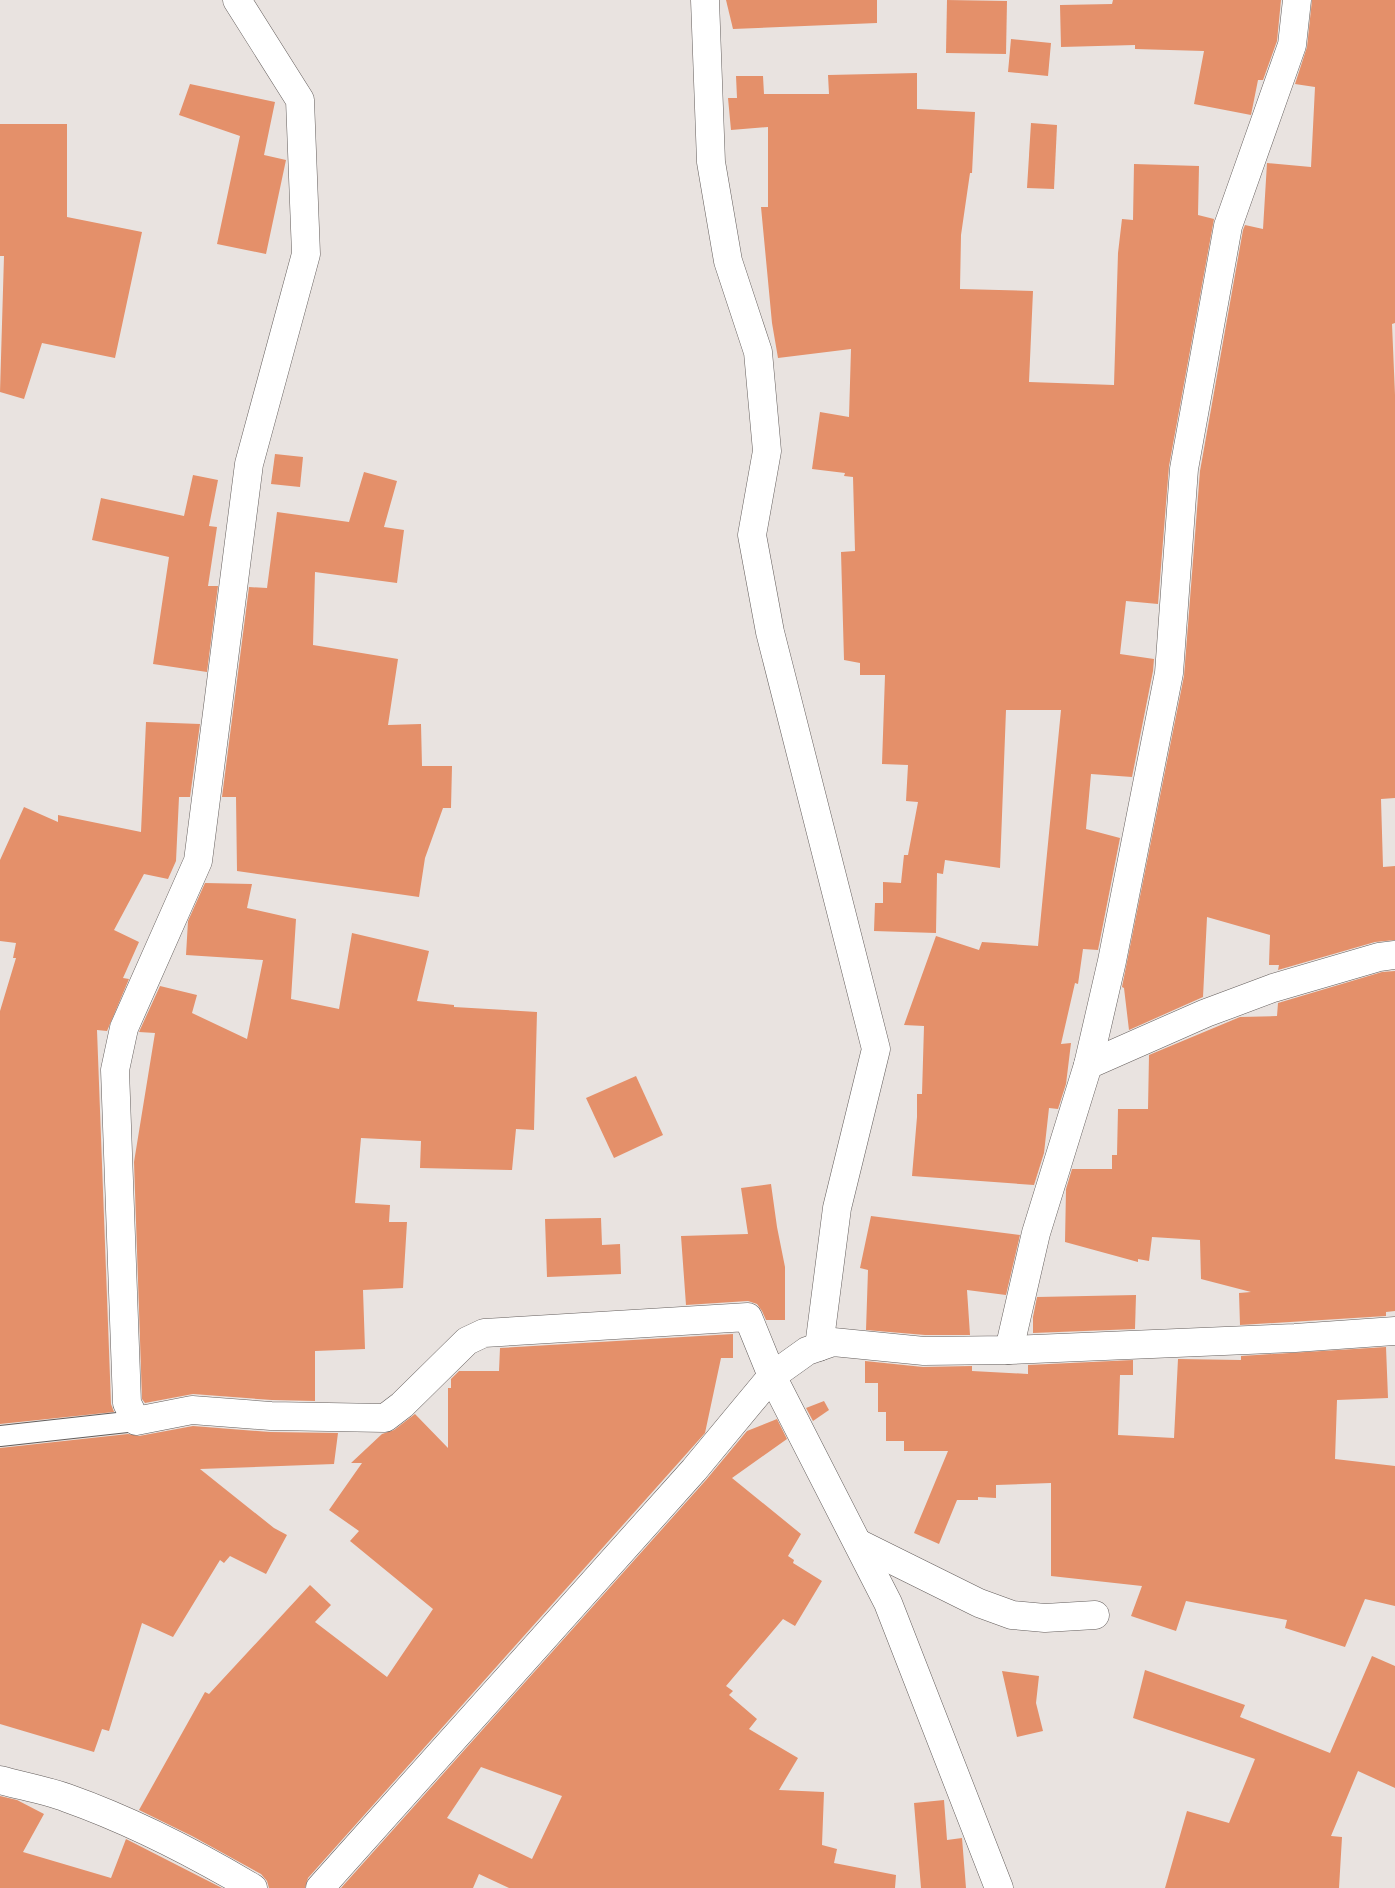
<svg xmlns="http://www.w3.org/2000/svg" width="1395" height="1888" viewBox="0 0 1395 1888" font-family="Commissioner,sans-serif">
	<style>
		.building { fill: #e4906a; fill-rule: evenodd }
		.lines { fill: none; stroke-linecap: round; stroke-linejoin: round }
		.service-casing { stroke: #645e5c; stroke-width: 22 }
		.minor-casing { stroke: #645e5c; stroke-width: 29 }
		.service { stroke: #fff; stroke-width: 20 }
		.minor { stroke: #fff; stroke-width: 28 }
	</style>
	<rect width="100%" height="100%" fill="#e9e3e0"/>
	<g class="building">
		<polygon points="726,0 877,0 877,23 733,29"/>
		<polygon points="947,0 1007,1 1006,54 946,53"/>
		<polygon points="1113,0 1281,0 1277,41 1263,80 1258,80 1251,115 1194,104 1204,51 1135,49 1135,45 1061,47 1060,5 1112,4"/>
		<polygon points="1312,0 1395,0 1395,323 1392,324 1395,395 1395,798 1381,799 1383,867 1395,866 1395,940 1375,942 1278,970 1279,965 1269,965 1270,935 1207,917 1203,997 1129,1030 1124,988 1122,987 1184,676 1200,471 1243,230 1245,225 1263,229 1267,163 1311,167 1315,87 1295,84 1307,47"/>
		<polygon points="1011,39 1051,43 1048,76 1008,72"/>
		<polygon points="917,73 917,109 975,112 972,173 970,173 961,235 960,289 1033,291 1029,382 1114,385 1118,253 1122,219 1133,220 1134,164 1199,166 1198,215 1214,219 1169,466 1158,604 1126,601 1120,654 1154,659 1153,671 1132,777 1091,774 1086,829 1120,838 1098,950 1083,949 1078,984 1075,983 1061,1044 1071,1043 1066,1084 1058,1109 1049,1108 1044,1153 1034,1185 912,1176 917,1117 917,1094 922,1094 924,1026 904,1025 936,936 979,950 982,942 1038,946 1061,710 1006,710 1000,868 945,860 943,874 937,873 936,933 874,931 875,903 883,903 883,882 901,883 904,855 908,855 918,802 906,801 908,765 882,764 885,675 860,675 860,663 844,660 841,552 855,551 853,477 844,476 845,473 812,469 820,412 849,417 851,349 778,358 772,323 761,207 768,207 768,127 731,130 728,98 737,98 736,76 763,76 764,94 829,94 828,75"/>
		<polygon points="190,84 275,102 264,155 286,160 266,254 217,244 240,136 179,115"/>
		<polygon points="1031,123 1057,125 1054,189 1027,188"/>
		<polygon points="0,124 67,124 67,217 142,232 115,358 42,343 24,399 0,392 4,256 0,256"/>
		<polygon points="275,454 303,457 300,487 271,484"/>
		<polygon points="364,472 397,481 384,527 404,530 397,583 315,572 313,645 398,659 388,725 421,724 422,766 452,766 451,808 443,808 425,858 419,897 237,871 236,797 222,797 249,587 267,588 277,512 349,522"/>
		<polygon points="193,475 218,480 209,526 217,527 208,586 218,586 207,672 153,664 169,557 92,540 101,498 184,516"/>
		<polygon points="146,722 200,724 190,797 179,797 176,861 168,879 144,874 114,930 139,942 123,978 129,979 107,1031 97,1030 111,1404 114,1412 0,1424 0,1011 16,958 13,958 16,943 0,941 0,860 24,807 58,822 58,815 141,832"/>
		<polygon points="205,883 252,884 247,908 296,919 291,999 339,1009 352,933 429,951 417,1001 454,1005 454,1007 537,1012 534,1130 516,1129 512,1170 420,1168 421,1141 361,1138 355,1203 390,1205 389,1222 407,1222 403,1288 363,1290 365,1349 315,1351 315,1401 272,1400 193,1394 145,1403 142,1399 134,1162 155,1033 139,1032 160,986 197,995 192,1013 247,1039 263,960 186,955 188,921"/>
		<polygon points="1395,971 1395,1311 1386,1312 1386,1316 1240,1325 1239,1293 1251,1292 1201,1279 1200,1240 1152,1237 1149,1261 1138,1259 1138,1262 1065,1242 1066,1189 1072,1169 1112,1169 1112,1155 1117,1155 1118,1109 1148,1109 1149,1055 1240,1017 1277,1016 1278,1003 1382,972"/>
		<polygon points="636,1076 663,1135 614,1158 586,1098"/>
		<polygon points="771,1184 777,1227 785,1267 785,1320 766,1320 762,1311 757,1304 748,1301 686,1305 681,1236 748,1234 741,1188"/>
		<polygon points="871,1216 1020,1235 1006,1295 967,1290 970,1335 925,1335 866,1330 868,1270 860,1268"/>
		<polygon points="601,1218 602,1245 620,1244 621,1274 547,1277 545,1219"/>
		<polygon points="1136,1295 1135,1329 1033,1333 1033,1317 1037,1297"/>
		<polygon points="733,1334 733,1358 721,1358 705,1433 308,1878 305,1888 269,1888 267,1881 261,1874 192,1836 139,1810 205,1692 209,1694 310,1585 331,1605 315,1622 387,1677 433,1609 350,1541 359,1531 329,1510 362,1463 351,1463 382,1434 394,1430 415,1414 448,1448 448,1388 451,1388 451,1379 459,1371 499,1371 500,1348"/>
		<polygon points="1386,1347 1388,1398 1337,1400 1335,1459 1395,1466 1395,1606 1365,1599 1345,1647 1285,1628 1287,1620 1186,1601 1176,1631 1131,1616 1142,1586 1051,1576 1051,1483 996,1485 996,1498 978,1497 978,1500 957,1500 939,1544 914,1533 948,1451 904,1451 904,1441 886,1441 886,1412 878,1412 878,1383 865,1383 865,1361 923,1367 972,1366 972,1371 1028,1374 1028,1365 1133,1360 1133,1375 1120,1375 1118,1435 1174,1438 1178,1359 1241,1360 1241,1356"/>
		<polygon points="824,1401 829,1410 813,1421 806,1408"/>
		<path d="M777,1419L787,1439L732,1478L801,1534L788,1556L794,1560L793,1563L822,1581L795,1626L783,1619L726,1686L733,1691L729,1695L757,1719L749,1729L798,1758L779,1790L824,1792L822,1845L837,1849L834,1863L896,1875L895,1888H509L479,1874L473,1888H341L706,1480L747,1431ZM481,1767L562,1796L532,1859L447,1818Z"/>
		<polygon points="193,1426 270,1432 338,1433 334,1464 200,1469 274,1528 287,1535 266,1574 230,1556 224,1563 220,1560 173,1637 142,1623 109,1731 102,1729 94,1752 0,1724 0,1448 128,1434 139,1436"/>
		<polygon points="1372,1656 1395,1666 1395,1788 1358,1771 1331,1836 1342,1837 1339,1888 1165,1888 1187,1811 1229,1823 1255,1759 1133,1718 1145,1670 1245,1705 1240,1717 1330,1753"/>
		<polygon points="1002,1671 1039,1676 1036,1703 1043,1731 1017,1737"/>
		<polygon points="0,1796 17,1800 44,1814 23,1852 111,1878 126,1839 222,1888 0,1888"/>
		<polygon points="944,1800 947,1840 962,1838 966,1888 921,1888 914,1803"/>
	</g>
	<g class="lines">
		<g class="service-casing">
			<polyline id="service" points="0,1436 136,1421"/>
		</g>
		<g class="minor-casing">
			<g id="minor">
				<polyline points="237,0 300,100 306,254 249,464 198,861 124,1028 115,1070 127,1403 136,1421 192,1410 271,1416 385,1418 402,1405 467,1341 484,1333 748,1317 772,1376 888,1603 999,1888"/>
				<polyline points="705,0 711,162 728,261 758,352 767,451 752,535 770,632 876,1049 837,1208 819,1347"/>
				<polyline points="1088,1065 1206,1013 1273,988 1379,957 1395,955"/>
				<polyline points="1009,1350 1036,1233 1088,1065 1112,961 1169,673 1184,469 1228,226 1292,45 1297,0"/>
				<polyline points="858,1543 979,1603 1012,1615 1045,1618 1095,1615"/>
				<path d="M0,1780C22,1786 45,1790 67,1798C132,1821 194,1853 253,1888"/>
				<polyline points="320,1888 694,1470 772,1376 807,1351 833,1342 924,1351 1009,1350 1295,1338 1395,1331"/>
			</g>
		</g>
		<use href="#service" class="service"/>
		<use href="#minor" class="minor"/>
	</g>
</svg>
